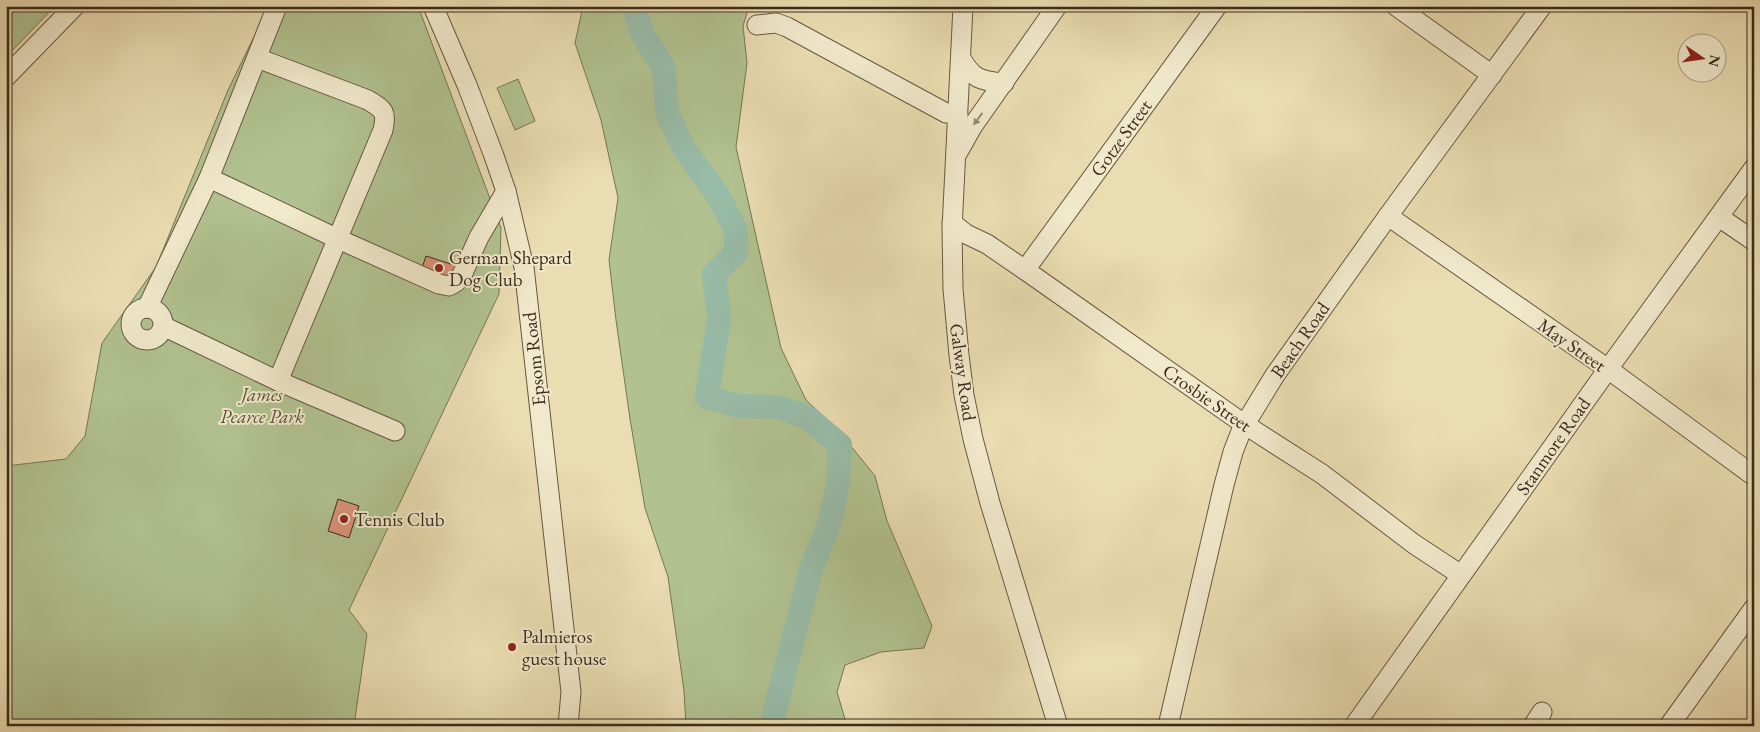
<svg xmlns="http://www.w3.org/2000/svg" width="1760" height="732" viewBox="0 0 1760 732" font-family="'EB Garamond',serif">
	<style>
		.green { fill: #b1c290; stroke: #767656 }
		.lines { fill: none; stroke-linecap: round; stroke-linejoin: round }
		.river { stroke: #98bca8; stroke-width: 24 }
		.building { fill: #d99377; stroke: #3a2b1c }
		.minor-casing { stroke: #665841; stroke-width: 21 }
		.minor { stroke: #f1e9cc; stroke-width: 19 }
		.oneway { fill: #968a74 }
		.poi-dot { fill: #8f2418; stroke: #f1e9cc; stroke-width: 2 }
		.labels { text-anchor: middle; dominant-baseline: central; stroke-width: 4; stroke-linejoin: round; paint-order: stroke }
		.street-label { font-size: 19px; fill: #3a2b1c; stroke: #f1e9cc }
		.poi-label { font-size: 19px; fill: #3a2b1c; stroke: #f1e9cc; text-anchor: start }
		.park-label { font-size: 19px; font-style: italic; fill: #585139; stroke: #f1e9cc }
	</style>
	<rect width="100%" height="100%" fill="#eaddb1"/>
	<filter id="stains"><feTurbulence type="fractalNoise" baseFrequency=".004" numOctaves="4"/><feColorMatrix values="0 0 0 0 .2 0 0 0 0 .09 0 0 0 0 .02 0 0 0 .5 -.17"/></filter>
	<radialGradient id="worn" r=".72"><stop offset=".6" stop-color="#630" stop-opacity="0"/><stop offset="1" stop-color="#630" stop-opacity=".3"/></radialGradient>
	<g class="green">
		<polygon points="6,6 55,6 6,57"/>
		<polygon points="269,6 418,6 501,228 499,294 349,610 367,634 354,726 6,726 6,466 66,459 85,436 102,343 156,267 228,90"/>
		<polygon points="583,6 749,6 743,26 747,63 736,147 781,348 806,400 838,430 875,476 887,521 932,626 924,648 881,652 845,665 837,692 847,726 686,726 684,691 668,577 645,508 630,419 616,320 609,260 618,198 601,120 575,43"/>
		<polygon points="518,79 535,121 515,130 497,88"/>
	</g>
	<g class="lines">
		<polyline class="river" points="634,6 642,33 664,68 667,113 683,147 719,197 736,231 736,253 714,274 719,319 707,397 739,406 779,407 808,418 840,445 838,485 829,525 811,569 771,726"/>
	</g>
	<g class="building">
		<polygon points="426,256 457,266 452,281 421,271"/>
		<polygon points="338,499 359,506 349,538 328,531"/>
	</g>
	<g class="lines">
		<g class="minor-casing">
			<g id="minor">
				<polyline points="433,6 467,85 494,156 506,191 524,267 571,692 568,726"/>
				<polyline points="963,6 952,229 953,289 959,355 964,395 973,439 990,503 1058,726"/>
				<polyline points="1396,6 1492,75"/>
				<polyline points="757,25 776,23 787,27 946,113 958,115"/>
				<path d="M257,58L368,100C384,110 387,111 383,130L278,381"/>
				<path d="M961,58C972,79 981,81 1004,83"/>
				<polyline points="6,77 75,6"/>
				<polyline points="958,152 972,127 1057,6"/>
				<polyline points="209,178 336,238 439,284 449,286 456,282 462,275 479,237 506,191"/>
				<polyline points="1388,216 1608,369 1754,476"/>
				<polyline points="1719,217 1754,241"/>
				<polyline points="952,223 966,234 987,244 1025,270 1244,424 1322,474 1414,544 1461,575"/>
				<polyline points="1025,270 1217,6"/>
				<polyline points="147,308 209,178 277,6"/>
				<circle cx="147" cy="324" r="16"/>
				<polyline points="163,326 278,381 395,431"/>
				<polyline points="1168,726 1224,485 1233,452 1242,429 1275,375 1388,216 1542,6"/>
				<polyline points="1354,726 1608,369 1754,168"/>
				<polyline points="1533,726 1542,712"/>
				<polyline points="1669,726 1754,608"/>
			</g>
		</g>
		<use href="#minor" class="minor"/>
	</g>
	<defs><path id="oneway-solid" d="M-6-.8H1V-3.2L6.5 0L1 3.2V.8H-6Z" transform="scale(1.25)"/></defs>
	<use class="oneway" href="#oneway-solid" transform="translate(978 119) rotate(126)"/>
	<g class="poi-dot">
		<circle cx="439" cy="268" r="5"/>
		<circle cx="344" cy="519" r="5"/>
		<circle cx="512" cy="647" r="5"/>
	</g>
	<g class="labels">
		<g class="street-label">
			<text transform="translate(1121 138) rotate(-54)">Gotze Street</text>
			<text transform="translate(1300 340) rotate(-55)">Beach Road</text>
			<text transform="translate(1572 345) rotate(35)">May Street</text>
			<text transform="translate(534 359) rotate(-96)">Epsom Road</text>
			<text transform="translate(963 372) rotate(82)">Galway Road</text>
			<text transform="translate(1207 398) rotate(35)">Crosbie Street</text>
			<text transform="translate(1553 446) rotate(-55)">Stanmore Road</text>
		</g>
		<g class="poi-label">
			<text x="449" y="257">German Shepard<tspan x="449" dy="22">Dog Club</tspan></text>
			<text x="354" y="519">Tennis Club</text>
			<text x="522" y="636">Palmieros<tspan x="522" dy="22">guest house</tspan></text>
		</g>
		<g class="park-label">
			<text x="262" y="394">James<tspan x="262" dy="22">Pearce Park</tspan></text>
		</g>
	</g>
	<rect width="1760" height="732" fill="none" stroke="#eaddb1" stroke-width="25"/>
	<rect x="8" y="8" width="1745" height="717" fill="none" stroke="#3a2b1c" stroke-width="2.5"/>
	<rect x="12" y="12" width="1735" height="707" fill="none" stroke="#3a2b1c"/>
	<g transform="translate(1702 58) rotate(103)"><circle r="24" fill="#f1e9cc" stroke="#a89d86"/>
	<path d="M0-4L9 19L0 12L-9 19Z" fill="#8f2418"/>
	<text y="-8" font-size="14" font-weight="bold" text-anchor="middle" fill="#3a2b1c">N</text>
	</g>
	<rect width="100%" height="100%" filter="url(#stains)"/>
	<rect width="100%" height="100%" fill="url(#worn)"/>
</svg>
